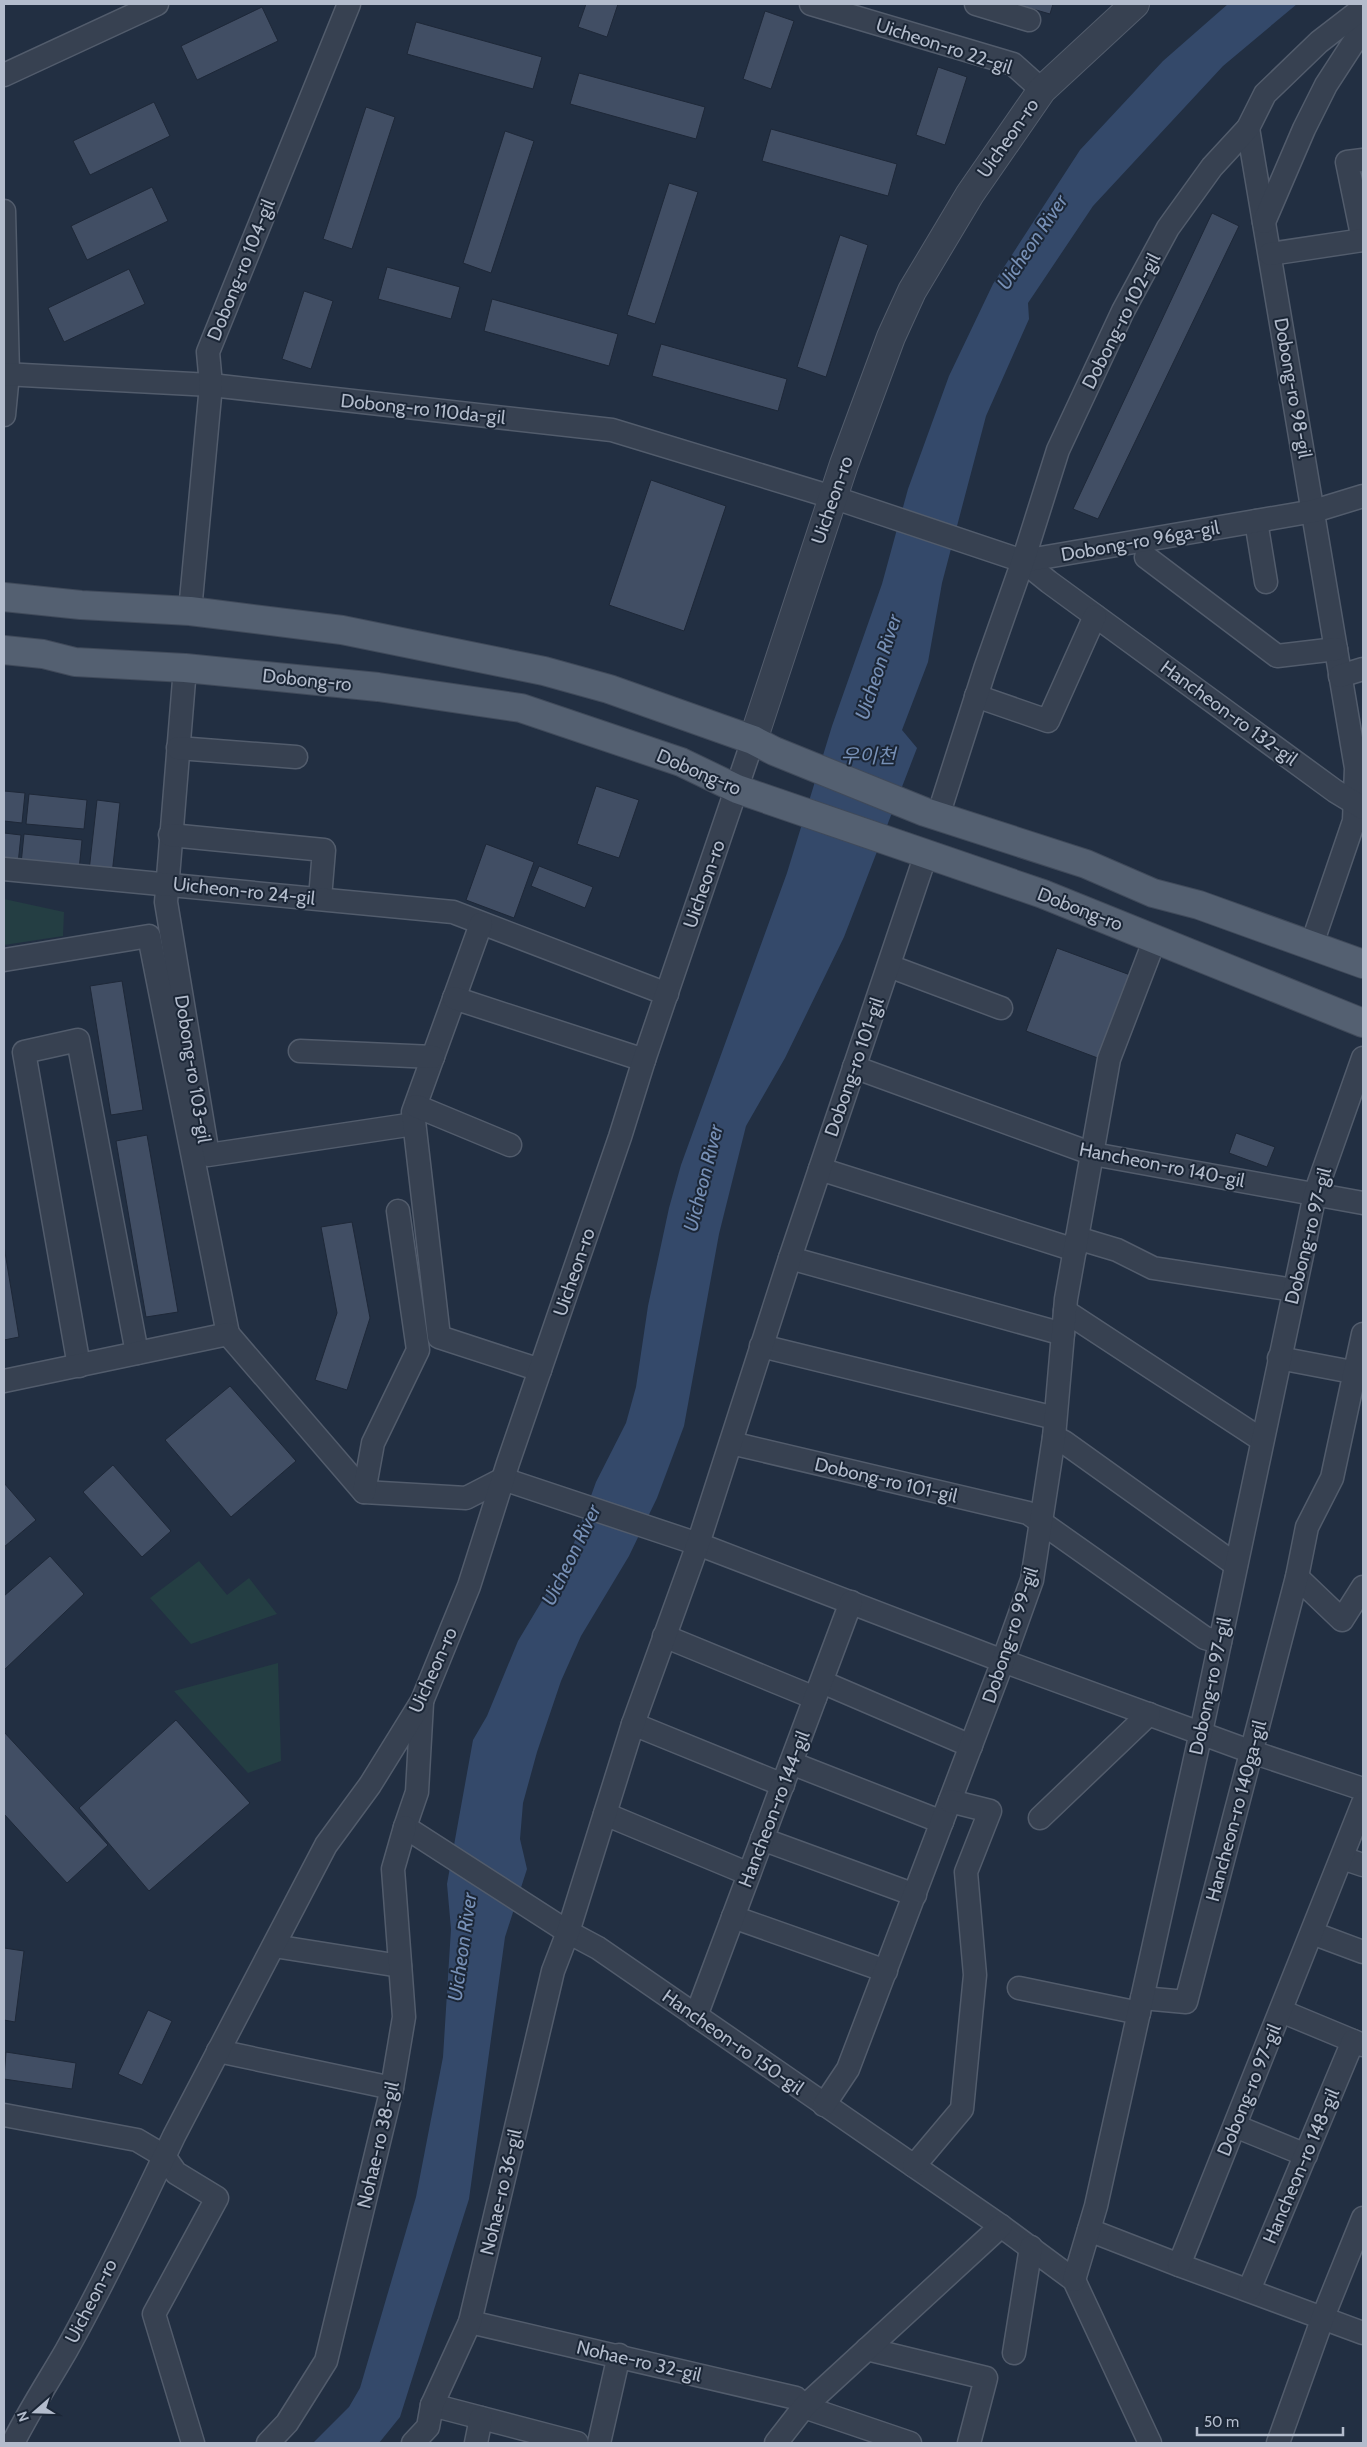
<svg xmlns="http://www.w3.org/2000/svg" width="1367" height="2447" viewBox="0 0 1367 2447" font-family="Cabin,'Noto Sans KR',sans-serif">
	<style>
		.green { fill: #243e43 }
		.water { fill: #34496a }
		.building { fill: #414e64; stroke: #1e2838 }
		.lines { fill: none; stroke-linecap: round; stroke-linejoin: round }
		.minor-casing { stroke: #525c6c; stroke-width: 25 }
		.tertiary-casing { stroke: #525c6c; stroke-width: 30 }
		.primary-casing { stroke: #404a5a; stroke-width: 30 }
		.minor { stroke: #374151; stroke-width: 22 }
		.tertiary { stroke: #374151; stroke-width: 28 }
		.primary { stroke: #546071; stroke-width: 28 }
		.labels { text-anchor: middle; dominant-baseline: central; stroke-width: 4; stroke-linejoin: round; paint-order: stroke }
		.street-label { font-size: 19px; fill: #b3bccc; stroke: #1b2636 }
		.water-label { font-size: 20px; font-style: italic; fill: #7790b6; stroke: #1b2636 }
	</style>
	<rect width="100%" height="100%" fill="#222f42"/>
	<g class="green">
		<polygon points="4,899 64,912 63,936 4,945"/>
		<polygon points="199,1561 227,1595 249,1578 277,1614 191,1644 150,1598"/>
		<polygon points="278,1663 281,1761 248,1773 174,1691"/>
	</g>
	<polygon class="water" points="1228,4 1297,4 1223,66 1093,206 1028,303 1029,319 986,416 942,583 928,662 902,730 917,748 844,937 785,1058 746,1126 719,1234 684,1426 657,1498 629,1556 581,1636 561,1681 537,1752 523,1803 520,1839 527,1869 505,1937 469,2199 400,2417 379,2443 313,2443 349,2407 360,2388 416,2197 443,2057 451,1929 447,1884 473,1740 487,1716 518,1641 570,1554 596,1482 626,1423 636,1387 648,1306 669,1208 681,1165 787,873 832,726 882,584 908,489 949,376 993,284 1080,150 1163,61"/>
	<g class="building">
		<polygon points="586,4 618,4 607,37 578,27"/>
		<polygon points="1015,4 1053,4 1050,14"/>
		<polygon points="262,7 278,41 197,80 181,46"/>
		<polygon points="765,11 794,21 771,89 743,79"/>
		<polygon points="416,22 542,57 533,89 407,54"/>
		<polygon points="938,67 967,77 945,145 916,135"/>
		<polygon points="579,73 705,107 696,139 570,104"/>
		<polygon points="154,102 170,136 90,175 73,141"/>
		<polygon points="366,107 395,117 352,249 323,239"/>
		<polygon points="771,129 897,164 888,196 762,161"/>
		<polygon points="505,131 534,141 491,273 463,263"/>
		<polygon points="669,183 698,192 655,324 627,315"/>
		<polygon points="152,187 168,221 87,260 71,226"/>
		<polygon points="1212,213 1239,226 1098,519 1073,509"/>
		<polygon points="840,235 868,245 826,377 797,367"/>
		<polygon points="387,267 460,287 451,319 378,299"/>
		<polygon points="129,269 145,304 64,342 48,308"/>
		<polygon points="304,291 333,301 311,369 282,359"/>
		<polygon points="492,299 618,334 609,366 484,331"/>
		<polygon points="661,344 787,379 778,411 652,376"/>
		<polygon points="651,480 726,506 684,631 609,605"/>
		<polygon points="596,786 639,800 619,858 577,844"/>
		<polygon points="4,791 25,793 22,823 4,821"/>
		<polygon points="29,794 87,800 84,829 26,824"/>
		<polygon points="97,800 120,803 112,874 89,871"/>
		<polygon points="4,833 21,835 18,864 4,863"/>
		<polygon points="24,834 82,840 79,870 21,864"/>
		<polygon points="486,844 534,862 514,918 466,900"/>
		<polygon points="539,866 593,887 585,908 531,886"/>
		<polygon points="1057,948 1133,976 1103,1060 1026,1031"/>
		<polygon points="122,981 143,1110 111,1115 90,986"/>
		<polygon points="1236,1133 1275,1147 1267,1167 1229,1153"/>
		<polygon points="147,1135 178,1312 146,1317 116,1141"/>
		<polygon points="352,1222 370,1318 347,1390 315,1380 337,1313 321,1227"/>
		<polygon points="4,1246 19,1337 4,1340"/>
		<polygon points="230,1386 296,1461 231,1517 165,1440"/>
		<polygon points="113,1465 171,1531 142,1557 83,1492"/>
		<polygon points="4,1483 36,1520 4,1547"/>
		<polygon points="50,1556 84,1594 4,1670 4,1596"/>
		<polygon points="176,1720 250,1803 149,1891 79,1808"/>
		<polygon points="4,1732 108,1845 67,1883 4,1814"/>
		<polygon points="4,1948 24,1951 15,2022 4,2020"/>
		<polygon points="148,2010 172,2021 142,2085 118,2074"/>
		<polygon points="6,2052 76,2063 72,2089 4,2079"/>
	</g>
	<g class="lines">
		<g class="minor-casing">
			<g id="minor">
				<polyline points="811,4 1013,64 1042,90"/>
				<polyline points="976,4 1029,20"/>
				<polyline points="4,75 157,4"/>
				<polyline points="1248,128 1356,768 1354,821 1312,944"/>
				<polyline points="4,211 8,374 4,415"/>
				<polyline points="1264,222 1304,129 1326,85 1363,28"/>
				<polyline points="1363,240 1347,162 1363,160"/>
				<polyline points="1270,254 1363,240"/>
				<polyline points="4,374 211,385 612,430 832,497 1023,561 1049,582 1335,791 1363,808"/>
				<polyline points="1256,521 1266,582"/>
				<polyline points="1146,557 1277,656 1336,649"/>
				<polyline points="1023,561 1314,511 1363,496"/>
				<polyline points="190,611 211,385 208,352 349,4"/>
				<polyline points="185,668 166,902 208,1155 414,1124"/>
				<polyline points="1340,676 1363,669"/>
				<polyline points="976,696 1048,721 1095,616"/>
				<polyline points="178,748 296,757"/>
				<polyline points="938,816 985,669 1023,561 1058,450 1123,311 1168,228 1212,167 1248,128 1265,94 1319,42 1363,8"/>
				<polyline points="170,835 324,850 320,898"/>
				<polyline points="4,869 453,912 667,994"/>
				<polyline points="481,924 413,1112 439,1337 540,1370"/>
				<polyline points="4,960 149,936 228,1334"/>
				<polyline points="889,966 1001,1008"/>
				<polyline points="454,998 644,1060"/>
				<polyline points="300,1051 433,1057"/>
				<polyline points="854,1067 1093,1154 1363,1203"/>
				<polyline points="416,1106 510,1145"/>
				<polyline points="820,1169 1075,1250"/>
				<polyline points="1077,1238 1117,1250 1153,1268 1294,1290"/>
				<polyline points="790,1258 1063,1334"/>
				<polyline points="1065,1311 1262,1440"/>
				<polyline points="761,1346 1055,1418"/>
				<polyline points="1279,1358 1347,1371 1363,1377"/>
				<polyline points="79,1366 24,1052 78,1040 137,1353"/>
				<polyline points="4,1381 228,1334 364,1492 466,1498 503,1479 698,1544 1003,1661 1252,1752 1363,1789"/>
				<polyline points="1054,1437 1064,1442 1236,1565"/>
				<polyline points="731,1443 1028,1513 1205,1638 1220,1642"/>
				<polyline points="364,1492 373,1443 418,1350 398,1211"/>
				<polyline points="1297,1577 1342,1620 1363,1587"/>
				<polyline points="664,1636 815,1698"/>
				<polyline points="822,1682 971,1746"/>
				<polyline points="422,1703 417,1792 405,1827 568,1932 598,1948 1001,2226 1074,2280 1150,2443"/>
				<polyline points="633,1724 783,1785"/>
				<polyline points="791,1763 942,1822"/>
				<polyline points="605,1814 749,1874"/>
				<polyline points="1040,1818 1149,1714"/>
				<polyline points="762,1839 915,1895"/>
				<polyline points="1342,1858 1363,1865"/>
				<polyline points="733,1917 886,1971"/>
				<polyline points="1312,1933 1363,1952"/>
				<polyline points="274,1946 400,1966"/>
				<polyline points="1019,1988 1139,2013"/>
				<polyline points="1142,1998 1186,2002 1297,1577 1307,1527 1332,1478 1363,1334"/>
				<polyline points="1281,2011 1363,2045"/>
				<polyline points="696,2016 851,1602"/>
				<polyline points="218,2051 392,2088"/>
				<polyline points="824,2105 848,2069 1003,1661 1032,1580 1054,1437 1066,1299 1109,1059 1155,939"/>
				<polyline points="4,2115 137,2140 164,2156 176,2173 217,2198 154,2314 193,2443"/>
				<polyline points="1235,2126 1306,2155"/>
				<polyline points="914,2166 962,2109 975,1975 966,1872 990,1811 950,1801"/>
				<polyline points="1089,2230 1179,2265 1363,2333"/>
				<polyline points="1179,2265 1363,1803"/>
				<polyline points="1074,2280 1096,2206 1201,1732 1315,1194 1363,1058"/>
				<polyline points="1249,2290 1353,2041"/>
				<polyline points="470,2322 796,2398 804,2407 910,2443"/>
				<polyline points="867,2349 986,2378 969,2443"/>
				<polyline points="1014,2353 1031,2247"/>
				<polyline points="432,2405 577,2443"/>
				<path d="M13,2443C29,2411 48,2382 66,2351C105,2281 140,2208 174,2136L326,1845L370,1785L422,1701L469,1586L508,1463L620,1137L644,1060L753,740"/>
				<polyline points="268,2443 287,2423 326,2361 392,2088 404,2017 393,1869 405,1827"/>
				<polyline points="413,2443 428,2427 432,2405 470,2322 553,1971 568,1932 633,1724 698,1544 790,1258 926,854"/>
				<polyline points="476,2443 481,2418"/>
				<polyline points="599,2443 619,2355"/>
				<polyline points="776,2443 804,2407 1001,2226"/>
				<polyline points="1278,2443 1323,2317 1363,2218"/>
			</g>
		</g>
		<g class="tertiary-casing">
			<polyline id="tertiary" points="753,740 844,464 891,337 912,291 970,194 1042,90 1135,4"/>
		</g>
		<g class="primary-casing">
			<g id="primary">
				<polyline points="4,597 81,605 190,611 342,630 544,671 609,689 753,740 774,751 925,812 1086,864 1153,893 1199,905 1363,964"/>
				<polyline points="4,650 43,654 75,662 185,668 378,687 521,708 681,762 737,789 1043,894 1363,1023"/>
			</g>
		</g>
		<use href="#minor" class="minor"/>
		<use href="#tertiary" class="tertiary"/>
		<use href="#primary" class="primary"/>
	</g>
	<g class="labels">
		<g class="street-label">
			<text transform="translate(944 46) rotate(18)">Uicheon-ro 22-gil</text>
			<text transform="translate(1008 138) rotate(-55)">Uicheon-ro</text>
			<text transform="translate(241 270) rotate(-68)">Dobong-ro 104-gil</text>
			<text transform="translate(1121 321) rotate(-63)">Dobong-ro 102-gil</text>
			<text transform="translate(1293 388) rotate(80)">Dobong-ro 98-gil</text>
			<text transform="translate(423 409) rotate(6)">Dobong-ro 110da-gil</text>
			<text transform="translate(832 500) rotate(-71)">Uicheon-ro</text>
			<text transform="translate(1140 541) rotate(-10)">Dobong-ro 96ga-gil</text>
			<text transform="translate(307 680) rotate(6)">Dobong-ro</text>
			<text transform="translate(1229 713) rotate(36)">Hancheon-ro 132-gil</text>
			<text transform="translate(699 772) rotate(23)">Dobong-ro</text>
			<text transform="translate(704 884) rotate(-71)">Uicheon-ro</text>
			<text transform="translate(244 891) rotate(6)">Uicheon-ro 24-gil</text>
			<text transform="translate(1080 909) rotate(21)">Dobong-ro</text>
			<text transform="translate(854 1067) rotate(-71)">Dobong-ro 101-gil</text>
			<text transform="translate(193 1069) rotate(81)">Dobong-ro 103-gil</text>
			<text transform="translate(1162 1165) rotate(11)">Hancheon-ro 140-gil</text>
			<text transform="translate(1308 1236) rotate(-76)">Dobong-ro 97-gil</text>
			<text transform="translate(574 1272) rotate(-71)">Uicheon-ro</text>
			<text transform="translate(886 1480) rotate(13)">Dobong-ro 101-gil</text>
			<text transform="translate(1010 1635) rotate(-72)">Dobong-ro 99-gil</text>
			<text transform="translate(433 1670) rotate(-66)">Uicheon-ro</text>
			<text transform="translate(1210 1686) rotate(-78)">Dobong-ro 97-gil</text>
			<text transform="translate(774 1809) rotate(-69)">Hancheon-ro 144-gil</text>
			<text transform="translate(1236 1811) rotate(-75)">Hancheon-ro 140ga-gil</text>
			<text transform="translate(733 2042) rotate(35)">Hancheon-ro 150-gil</text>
			<text transform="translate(1249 2090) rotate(-68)">Dobong-ro 97-gil</text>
			<text transform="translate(378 2145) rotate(-77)">Nohae-ro 38-gil</text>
			<text transform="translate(1301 2166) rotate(-67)">Hancheon-ro 148-gil</text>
			<text transform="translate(501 2192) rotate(-77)">Nohae-ro 36-gil</text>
			<text transform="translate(91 2301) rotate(-63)">Uicheon-ro</text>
			<text transform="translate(639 2361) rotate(13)">Nohae-ro 32-gil</text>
		</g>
		<g class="water-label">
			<text transform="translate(1032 242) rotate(-56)">Uicheon River</text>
			<text transform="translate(878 667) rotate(-72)">Uicheon River</text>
			<text x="868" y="756">우이천</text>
			<text transform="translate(703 1178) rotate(-76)">Uicheon River</text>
			<text transform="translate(571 1555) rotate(-64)">Uicheon River</text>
			<text transform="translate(462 1947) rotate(-82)">Uicheon River</text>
		</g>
	</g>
	<rect width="1367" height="2447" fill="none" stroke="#b3bccc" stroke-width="10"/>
	<g transform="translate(35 2412) rotate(250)" stroke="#1b2636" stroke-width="4" paint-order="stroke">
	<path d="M0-4L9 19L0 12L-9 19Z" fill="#b3bccc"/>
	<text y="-8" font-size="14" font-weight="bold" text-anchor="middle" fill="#b3bccc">N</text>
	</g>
	<path d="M1197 2427v8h146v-8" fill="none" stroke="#b3bccc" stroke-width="2.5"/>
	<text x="1204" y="2427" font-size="15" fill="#b3bccc" stroke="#1b2636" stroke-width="4" paint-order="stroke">50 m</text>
</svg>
